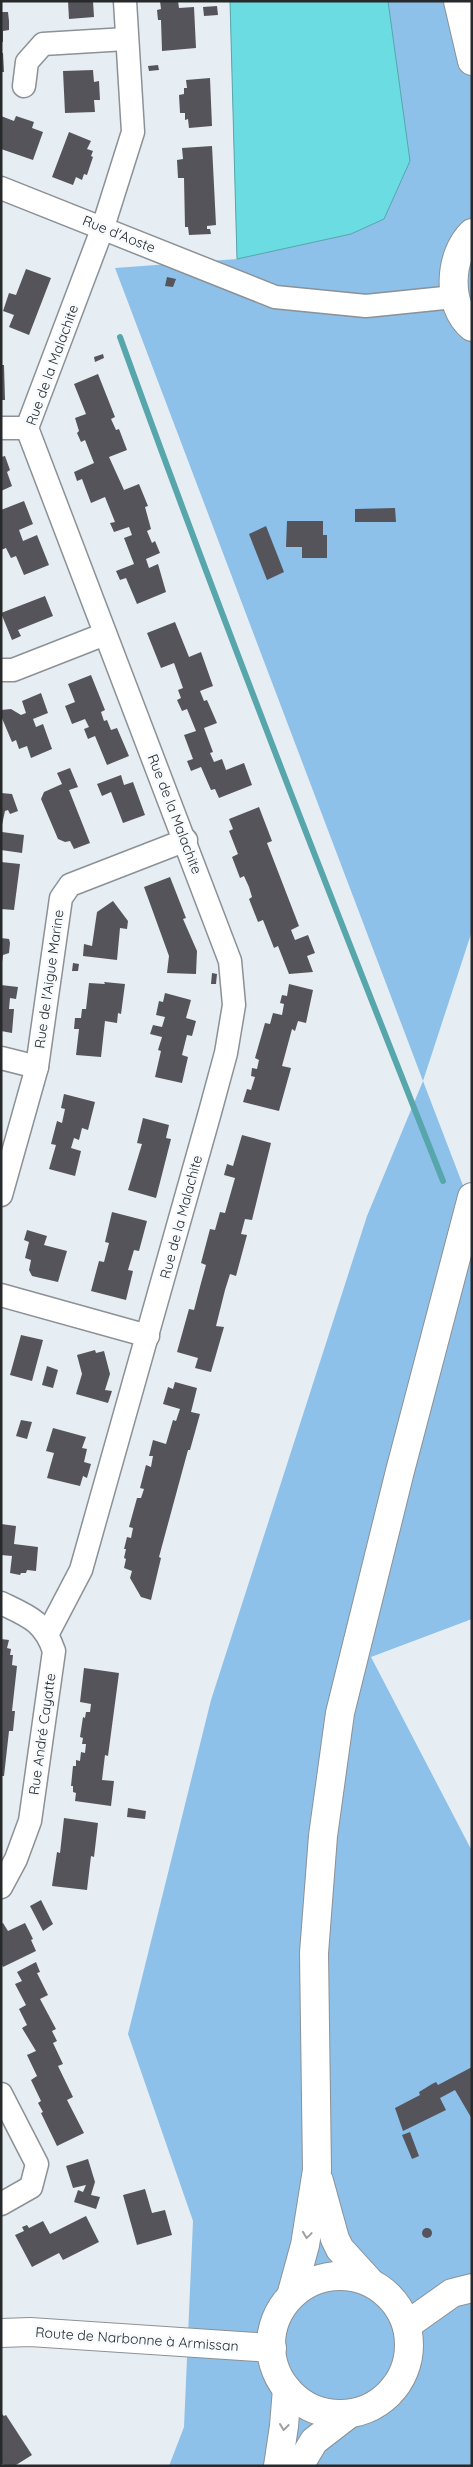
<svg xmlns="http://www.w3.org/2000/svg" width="473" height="2467" viewBox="0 0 473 2467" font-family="Quicksand,sans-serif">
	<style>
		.green { fill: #8dc1e9 }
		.water { fill: #6bdce2; stroke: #57a6ab }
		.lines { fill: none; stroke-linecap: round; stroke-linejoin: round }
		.stream { stroke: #57a6ab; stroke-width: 6 }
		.building { fill: #55545a }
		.minor-casing { stroke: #8b9196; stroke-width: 25 }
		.tertiary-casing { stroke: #8b9196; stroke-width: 30 }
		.secondary-casing { stroke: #8b9196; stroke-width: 30 }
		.minor { stroke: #fff; stroke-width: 22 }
		.tertiary { stroke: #fff; stroke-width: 28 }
		.secondary { stroke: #fff; stroke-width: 28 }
		.oneway { stroke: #9e9fa0 }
		.labels { text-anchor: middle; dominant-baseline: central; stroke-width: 5; stroke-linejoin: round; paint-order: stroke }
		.street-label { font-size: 14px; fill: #27292b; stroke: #f7fbfe }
	</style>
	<rect width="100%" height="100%" fill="#e7eef3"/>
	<polygon class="green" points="230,1 472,1 472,931 423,1081 472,1209 472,1619 371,1657 472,1851 472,2466 169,2466 184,2427 193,2221 128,2034 211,1700 367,1216 423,1081 115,268 237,259"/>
	<polygon class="water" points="230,1 388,1 410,161 384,219 351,234 237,259"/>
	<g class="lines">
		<path class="stream" d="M120,337C222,620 332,901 443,1181"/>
	</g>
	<g class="building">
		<polygon points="68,1 93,1 94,17 69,19"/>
		<polygon points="160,1 178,1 179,8 194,7 196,48 162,51 161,20 158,20 157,10 161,9"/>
		<polygon points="217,6 218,15 204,16 203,7"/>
		<polygon points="1,12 8,12 9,21 9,30 3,31 3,42 1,42"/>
		<polygon points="1,53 3,53 4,72 1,72"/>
		<polygon points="158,65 159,70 149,71 148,66"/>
		<polygon points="93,70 94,82 99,81 100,100 94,100 95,112 65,113 63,71"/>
		<polygon points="210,78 212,126 189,128 188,119 185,120 185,113 180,113 179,95 184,94 184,88 187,88 186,80"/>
		<polygon points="1,116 14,121 16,116 34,122 32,128 43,132 33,160 1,149"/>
		<polygon points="69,132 91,141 87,149 93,151 91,156 93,157 87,175 84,174 82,180 76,177 73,185 52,177"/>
		<polygon points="212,146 216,225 207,226 207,229 210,229 211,234 189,235 188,227 185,227 184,178 178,178 177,160 183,159 182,148"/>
		<polygon points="26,269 51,278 29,335 9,327 14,315 3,311 9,293 16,295"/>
		<polygon points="167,277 176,279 173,287 165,286"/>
		<polygon points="103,354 104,358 95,362 94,357"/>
		<polygon points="1,365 4,365 5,400 1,400"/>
		<polygon points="98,374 115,417 111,419 116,430 119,429 127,450 109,457 124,490 139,484 148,506 145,507 151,529 147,531 152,543 155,541 160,553 146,559 149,568 158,564 166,592 137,604 126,578 120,580 116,571 134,564 124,538 132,535 129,527 114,532 110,523 115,522 105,497 91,503 82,479 77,481 74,472 94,463 85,440 81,442 77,433 79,431 75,418 86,414 74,384"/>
		<polygon points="5,456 10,470 7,472 12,486 1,491 1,457"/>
		<polygon points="24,501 33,524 19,530 23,541 37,535 49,565 24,575 16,556 11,558 6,548 1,550 1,510"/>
		<polygon points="395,508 396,522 355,522 355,509"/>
		<polygon points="287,521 323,521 323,535 327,535 327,558 302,558 302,547 286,547"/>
		<polygon points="266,526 284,572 267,580 249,534"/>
		<polygon points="45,596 53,616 18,630 21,636 12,640 1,613"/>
		<polygon points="175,622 189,657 201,652 213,686 200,691 204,701 207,700 217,723 204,728 213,752 210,753 214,762 222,759 226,770 244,763 252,785 219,798 215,789 211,790 201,767 191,771 187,761 193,759 184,735 196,731 187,709 182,711 177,700 181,698 178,690 183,688 174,663 161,668 147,633"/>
		<polygon points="91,675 105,710 101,712 104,721 107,720 111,730 117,728 129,756 107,765 95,736 88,739 84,729 89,727 85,719 72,724 65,706 75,702 68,684"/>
		<polygon points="41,693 48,713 33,719 36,727 43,724 52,749 31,758 27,746 19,749 16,740 12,742 1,716 1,710 11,709 21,715 26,713 22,701"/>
		<polygon points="70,768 78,787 69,790 90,843 74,849 70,841 65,842 58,839 41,799 44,792 62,784 57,773"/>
		<polygon points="121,775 124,785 133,782 145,815 123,823 111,792 102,796 97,784"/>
		<polygon points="1,793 12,794 18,811 10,814 8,810 5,811 2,825"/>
		<polygon points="259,807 272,841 267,843 299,926 291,930 295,940 308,935 315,953 307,956 313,972 289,974 278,946 274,948 263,920 258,922 249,899 252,897 249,887 244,876 240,878 232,857 238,854 229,831 233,829 229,819"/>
		<polygon points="2,832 24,835 22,853 1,850"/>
		<polygon points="1,862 20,864 14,910 1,909"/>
		<polygon points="170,877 186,918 183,919 197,951 196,974 167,973 169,956 144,887"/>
		<polygon points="113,901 128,921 127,929 120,928 117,960 83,956 84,944 92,946 97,912"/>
		<polygon points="1,938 9,939 10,943 9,953 3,955 2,962"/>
		<polygon points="73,963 79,964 78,971 72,971"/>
		<polygon points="212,973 217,974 216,984 211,984"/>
		<polygon points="104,982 125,984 121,1014 118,1013 117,1023 105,1021 101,1057 76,1055 79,1029 74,1029 75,1018 81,1018 82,1009 86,1009 89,983 105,984"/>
		<polygon points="289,984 313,990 306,1023 298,1021 295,1031 292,1029 282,1066 291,1068 279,1111 243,1102 247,1089 251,1090 255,1077 251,1076 252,1068 257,1069 259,1060 255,1058 265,1023 270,1024 273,1013 282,1015 284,1004 280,1003 282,995 287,996"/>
		<polygon points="1,985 18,987 16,999 10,998 9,1009 14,1009 12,1033 1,1031"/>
		<polygon points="165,993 191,1000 186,1018 196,1021 192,1036 187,1035 182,1055 188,1057 182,1083 155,1077 161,1051 158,1050 162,1037 150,1034 153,1025 162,1027 165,1017 156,1015 159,1001 163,1002"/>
		<polygon points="64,1094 95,1102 88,1130 82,1128 79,1140 74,1138 71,1148 81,1151 75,1176 49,1169 56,1145 51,1144 57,1121 62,1123 65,1109 61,1108"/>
		<polygon points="143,1118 169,1125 166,1138 171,1139 156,1198 128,1190 142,1144 137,1143"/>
		<polygon points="242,1135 271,1143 252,1220 245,1219 241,1234 247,1235 236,1276 230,1274 225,1290 216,1326 224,1327 211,1372 195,1368 198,1358 177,1352 189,1309 194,1310 201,1283 206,1265 201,1263 210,1229 215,1230 220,1212 225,1213 235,1178 224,1175 227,1164 233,1166"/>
		<polygon points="112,1212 147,1221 139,1251 134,1250 128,1270 133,1271 126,1300 91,1291 99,1261 104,1262 109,1243 105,1242"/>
		<polygon points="27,1230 47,1236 44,1245 67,1251 58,1282 32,1276 29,1270 31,1260 25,1258 29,1242 24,1240"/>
		<polygon points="21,1335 43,1340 32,1381 10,1375"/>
		<polygon points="95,1350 96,1353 104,1351 110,1374 105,1390 112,1391 108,1403 76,1394 82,1374 77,1355"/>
		<polygon points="47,1366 58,1370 53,1388 42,1385"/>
		<polygon points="175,1382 197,1388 191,1412 200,1414 190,1450 188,1450 159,1557 161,1558 151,1600 141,1597 130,1578 132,1571 124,1568 126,1559 124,1558 126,1549 124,1549 127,1537 131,1538 133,1528 129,1527 137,1498 141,1498 144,1489 140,1488 146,1465 151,1467 153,1456 149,1456 153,1440 166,1444 173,1420 176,1421 180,1409 163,1404 168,1387 173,1389"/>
		<polygon points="21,1420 32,1422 27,1439 16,1436"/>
		<polygon points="53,1428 86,1437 82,1448 87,1449 84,1462 91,1464 87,1478 83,1476 80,1486 47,1478 54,1453 46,1451"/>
		<polygon points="1,1524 16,1526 14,1544 38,1547 36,1571 27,1570 26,1573 21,1573 20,1575 10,1573 12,1556 1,1555"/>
		<polygon points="1,1639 9,1640 7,1648 11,1649 10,1655 13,1655 12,1665 17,1666 12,1711 15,1711 13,1731 9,1731 4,1776 1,1776"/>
		<polygon points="84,1668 119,1673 108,1756 105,1755 102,1780 114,1781 111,1806 75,1801 76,1793 73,1792 73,1786 71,1786 73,1766 76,1766 76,1760 80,1761 81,1752 85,1753 86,1744 82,1744 83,1738 80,1737 83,1717 85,1718 86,1712 90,1712 91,1704 80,1702"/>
		<polygon points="128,1808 146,1811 145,1819 127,1817"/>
		<polygon points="64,1818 98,1823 94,1857 91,1856 87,1890 52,1886 57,1852 60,1853"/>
		<polygon points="41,1900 53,1924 43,1931 30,1906"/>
		<polygon points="3,1923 8,1931 25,1923 33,1939 31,1940 36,1951 3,1967 1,1963 1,1924"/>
		<polygon points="36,1962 40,1972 37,1973 48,1995 40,1999 56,2029 52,2031 57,2041 53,2043 63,2064 58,2066 73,2097 67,2100 84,2133 57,2146 41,2113 43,2112 38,2103 41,2101 31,2080 37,2076 27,2055 36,2051 22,2028 27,2025 19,2009 26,2005 15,1984 22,1981 17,1972"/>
		<polygon points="472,2067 472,2119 455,2090 440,2098 446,2110 403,2131 395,2108 420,2095 419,2092 432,2084 436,2082 438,2085"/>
		<polygon points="410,2132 419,2156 412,2159 402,2135"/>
		<polygon points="88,2159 95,2182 91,2195 100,2197 96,2209 74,2202 78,2190 83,2192 86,2185 73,2188 66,2166"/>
		<polygon points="145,2189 152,2213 165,2210 172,2235 137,2245 123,2195"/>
		<polygon points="86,2216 99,2242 63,2260 59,2253 32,2267 15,2235 24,2231 22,2227 27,2225 29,2228 43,2221 50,2234"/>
		<circle cx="427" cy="2233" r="5"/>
		<polygon points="1,2413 4,2416 6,2415 32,2455 16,2465 4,2466 1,2462"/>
	</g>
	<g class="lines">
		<g class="minor-casing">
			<g id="minor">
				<polyline points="24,86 27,62 43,44 126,39"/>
				<polyline points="1,188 275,297 366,306 454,297"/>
				<polyline points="1,428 27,428"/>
				<polyline points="1,670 13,670 105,634"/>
				<polyline points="1,1058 37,1067"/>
				<polyline points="1,1195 37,1067 61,898 70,885 186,840"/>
				<polyline points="1,1295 148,1336"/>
				<path d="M1,1603C28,1616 44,1621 54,1651L30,1821L16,1859L1,1887"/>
				<polyline points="48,1633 81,1570 210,1112 226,1053 234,1005 230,961 27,428 103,227 133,132 125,1"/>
				<polyline points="1,2094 37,2164 31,2187 1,2204"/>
			</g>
		</g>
		<g class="tertiary-casing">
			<g id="tertiary">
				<polyline points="407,2325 452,2293 472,2288"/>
				<polyline points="1,2333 30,2332 272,2348"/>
			</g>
		</g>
		<g class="secondary-casing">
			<g id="secondary">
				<polyline points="458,1 472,61"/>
				<path d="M472,233C449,255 446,306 472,327"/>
				<polyline points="319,2181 335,2239 340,2249 370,2282"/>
				<circle cx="340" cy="2345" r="69"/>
				<polyline points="291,2296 305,2245 317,2170 314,1953 323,1836 340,1713 400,1471 472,1197"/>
				<polyline points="278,2466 284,2426 287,2389"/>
				<polyline points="299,2466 314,2441 349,2414"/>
			</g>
		</g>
		<use href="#minor" class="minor"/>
		<use href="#tertiary" class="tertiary"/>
		<use href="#secondary" class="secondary"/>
	</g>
	<defs><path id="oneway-chevron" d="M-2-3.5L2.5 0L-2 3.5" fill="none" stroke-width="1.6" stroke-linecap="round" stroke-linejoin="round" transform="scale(1.25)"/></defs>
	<g class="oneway">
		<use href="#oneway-chevron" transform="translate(307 2235) rotate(98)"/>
		<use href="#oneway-chevron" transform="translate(284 2427) rotate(97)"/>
	</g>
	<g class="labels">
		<g class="street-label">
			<text transform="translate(119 234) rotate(22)">Rue d'Aoste</text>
			<text transform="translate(52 365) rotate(-70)">Rue de la Malachite</text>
			<text transform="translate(175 814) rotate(69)">Rue de la Malachite</text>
			<text transform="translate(49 979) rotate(-82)">Rue de l'Aigue Marine</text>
			<text transform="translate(181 1217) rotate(-75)">Rue de la Malachite</text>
			<text transform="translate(42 1734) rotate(-82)">Rue André Cayatte</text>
			<text transform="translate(137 2339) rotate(4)">Route de Narbonne à Armissan</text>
		</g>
	</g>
	<rect width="473" height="2467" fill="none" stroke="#27292b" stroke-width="5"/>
</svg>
